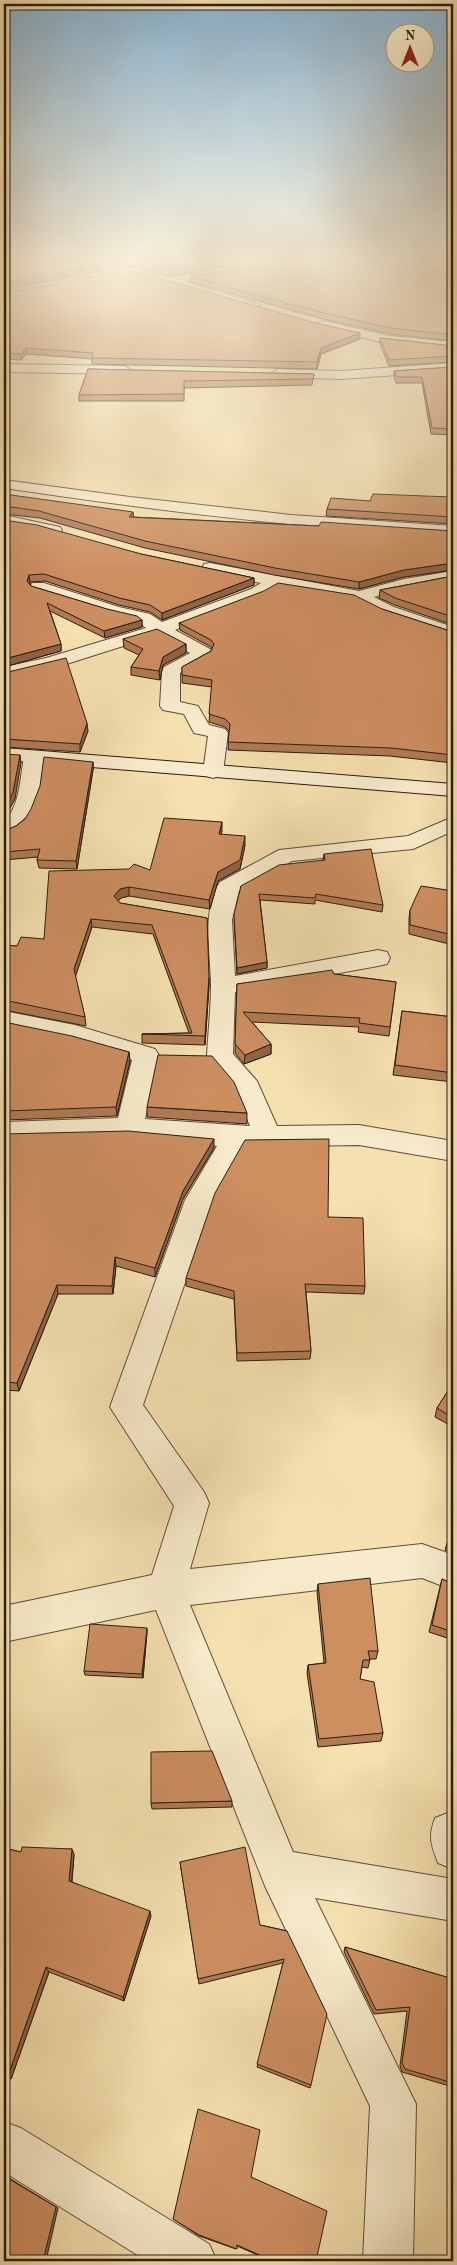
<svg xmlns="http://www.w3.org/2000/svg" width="457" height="2265" viewBox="0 0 457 2265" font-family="'Old Standard TT',serif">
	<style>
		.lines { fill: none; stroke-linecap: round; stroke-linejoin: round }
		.minor-casing { stroke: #5d4e3c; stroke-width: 2 }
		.tertiary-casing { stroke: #5d4e3c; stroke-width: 2 }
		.secondary-casing { stroke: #2a1d16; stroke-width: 2 }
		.minor { fill: #f8ebcb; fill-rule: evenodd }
		.tertiary { fill: #f8ebcb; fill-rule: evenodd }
		.secondary { fill: #f8ebcb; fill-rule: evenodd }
		.wall { fill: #b07a53; stroke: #2a1d16 }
		.shaded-wall { fill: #906343; stroke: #2a1d16 }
		.building { fill: #cd8e60; stroke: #2a1d16 }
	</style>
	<rect width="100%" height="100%" fill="#f5e0af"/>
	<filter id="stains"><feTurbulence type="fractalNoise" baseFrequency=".004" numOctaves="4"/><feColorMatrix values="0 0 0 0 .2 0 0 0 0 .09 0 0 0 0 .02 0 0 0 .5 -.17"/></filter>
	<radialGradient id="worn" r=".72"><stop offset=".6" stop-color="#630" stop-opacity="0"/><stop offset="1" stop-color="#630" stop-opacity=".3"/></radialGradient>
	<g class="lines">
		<g class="minor-casing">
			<g id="minor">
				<polygon points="260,260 277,260 250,270 171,284 165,281 171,278"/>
				<polygon points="117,265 121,266 121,270 107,278 4,297 4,291 100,273"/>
				<polygon points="453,363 453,371 341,379 278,377 272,373 278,369 341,371"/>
				<polygon points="4,364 125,366 131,370 125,374 4,372"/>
				<polygon points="4,515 60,527 62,530 60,533 54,535 4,525"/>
				<polygon points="210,563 359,591 404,579 453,571 453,581 405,589 374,597 394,607 453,627 453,638 382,615 354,600 279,586 263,597 175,630 210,649 213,653 210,657 180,673 180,702 198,706 209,725 225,729 228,733 223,772 220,776 213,778 206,776 203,772 208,736 194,733 184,714 163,710 160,706 162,671 164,667 190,653 158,635 57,667 4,679 4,667 46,658 146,628 138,622 108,615 32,591 30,587 32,583 44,583 119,607 150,614 162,622 251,589 261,583 204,572 202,568 204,564"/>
				<path d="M34,751L41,753L44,757C40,786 39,830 4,837V822C20,806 20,778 24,757L27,753Z"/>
				<path d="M453,817V831L413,849L292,861L239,891L232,920L235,976L378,950L387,952L390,958L387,964L378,966L235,992L233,1054L257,1081L277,1126L359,1125L453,1141V1161L359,1145L244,1147L213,1201L143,1405L204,1492L209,1503L190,1569L422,1544L453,1555V1590L422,1578L190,1605L293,1852L453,1879V1921L315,1898L416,2104L413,2261H363L370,2106L265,1886L156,1610L4,1642V1606L152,1575L174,1506L110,1407L185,1200L217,1146L129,1138L4,1142V1122L118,1118L132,1060L74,1043L4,1029V1011L75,1025L155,1049L159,1055L145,1119L250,1126L236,1092L207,1056C208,1033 211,1009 211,986C211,954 201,910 220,882L279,850L408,836Z"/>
				<path d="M453,1811V1869L438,1863C431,1844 428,1837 435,1818Z"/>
				<polygon points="4,2122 21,2128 209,2244 217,2261 147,2261 4,2172"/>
			</g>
		</g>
		<g class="tertiary-casing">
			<g id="tertiary">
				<path d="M63,260C130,260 195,285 258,304L260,306L254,309L141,277L68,263Z"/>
				<polygon points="324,321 390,336 453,342 453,350 390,344 320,328 318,325 320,322"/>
				<path d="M4,480L130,497L291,515L453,526V536C303,529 153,510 4,488Z"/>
			</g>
		</g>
		<g class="secondary-casing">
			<polygon id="secondary" points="4,748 453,784 453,796 4,760"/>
		</g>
		<use href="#minor" class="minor"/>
		<use href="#tertiary" class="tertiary"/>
		<use href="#secondary" class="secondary"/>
	</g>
	<g class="wall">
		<polygon points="99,260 248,260 170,277"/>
		<polygon points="417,260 453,260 453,267"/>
		<polygon points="251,266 453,271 453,341 390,334 319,318 191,282 191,277"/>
		<polygon points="4,293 360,339 321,354 317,369 92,364 92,359 27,354 21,360 4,359"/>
		<polygon points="380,338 453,346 453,362 389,366 380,344"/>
		<polygon points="453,367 453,435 431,434 422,383 396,383 394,377 394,371"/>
		<polygon points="88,369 314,374 312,385 184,388 184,401 79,401 79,395"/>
		<polygon points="4,494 134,517 319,526 453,531 453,570 404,577 359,589 274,575 145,548 40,518 4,514"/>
		<polygon points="370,501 453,502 453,525 453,524 326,516 327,509"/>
		<polygon points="4,520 141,554 254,578 254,585 162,620 150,612 119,605 45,581 30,582 30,584 31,586 142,620 142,627 105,638 50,611 61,644 61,651 4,667"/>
		<polygon points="453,576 453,625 395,605 379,598 380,590"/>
		<polygon points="382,609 453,632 453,763 390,756 228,750 229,731 225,727 209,722 212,687 182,683 182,667 211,651 212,649 211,647 180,630 179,623"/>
		<polygon points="123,639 186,644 186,653 163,665 160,680 131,675 131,667 139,655 124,648"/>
		<polygon points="4,673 88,731 80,752 4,747"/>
		<polygon points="93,762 93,770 77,869 39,868 37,860 38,857 4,860 4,831 16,826"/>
		<polygon points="222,831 221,834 245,845 240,869 218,881 210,909 129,896 121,898 118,901 120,903 207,918 209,986 205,1045 142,1043 142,1034 189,1033 153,934 92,927 75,976 85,1017 86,1026 4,1010 4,945 17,946 44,939 150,870"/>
		<polygon points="324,854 383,905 382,912 315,900 315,904 260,900 267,962 267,968 237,974 234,920 241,886 323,860"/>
		<polygon points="453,891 453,945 409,934 409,919 410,910"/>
		<polygon points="334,974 396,982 389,1036 358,1032 359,1027 252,1022 271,1044 271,1054 244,1064 235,1053 237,984"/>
		<polygon points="402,1011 453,1017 453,1082 393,1075"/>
		<polygon points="4,1022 129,1052 130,1061 117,1116 4,1120"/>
		<polygon points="147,1107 247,1113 247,1124 147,1117"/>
		<polygon points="4,1134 214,1148 183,1199 155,1277 116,1266 113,1294 58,1294 19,1391 4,1390"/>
		<polygon points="328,1217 365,1286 364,1294 306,1292 311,1351 310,1359 237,1361 234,1299 186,1286 186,1278"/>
		<polygon points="453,1383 453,1427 435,1417 437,1408"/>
		<polygon points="453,1524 453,1554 445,1550"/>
		<polygon points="442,1579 453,1584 453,1640 429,1632"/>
		<polygon points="318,1584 378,1651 376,1659 370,1659 368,1668 362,1667 360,1679 383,1733 381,1741 318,1747 307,1673 308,1665 324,1663 317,1592"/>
		<polygon points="147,1632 143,1678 85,1675 84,1671"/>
		<polygon points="232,1801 232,1807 152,1809 151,1803"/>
		<polygon points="4,1848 21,1852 72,1849 74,1855 72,1882 151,1916 124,2001 49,1972 11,2079 4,2076"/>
		<polygon points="180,1862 260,1925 287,1931 311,2085 310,2088 257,2067 283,1963 199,1984"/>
		<polygon points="345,1947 453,1979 453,2087 402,2072 400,2066 407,2011 374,2014 344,1952"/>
		<polygon points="251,2177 316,2261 271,2261 237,2246 236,2249 199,2236 173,2219"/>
	</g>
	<g class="shaded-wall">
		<polygon points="222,260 248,260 170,277 170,271"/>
		<polygon points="100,265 100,271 4,289 4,283"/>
		<polygon points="360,333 360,339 321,354 317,369 317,362 321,348"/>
		<polygon points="26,348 27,354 21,360 21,354"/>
		<polygon points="133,512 134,519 129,517"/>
		<polygon points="453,563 453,570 404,577 359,589 359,582 404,570"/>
		<polygon points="29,575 30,582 28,588 27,581"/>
		<polygon points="254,578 254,585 162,620 162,613"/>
		<polygon points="142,620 142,627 105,638 104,631"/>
		<polygon points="61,644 61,651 4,667 4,659"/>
		<polygon points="186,644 186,653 163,665 160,680 159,671 163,657"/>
		<polygon points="87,723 88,731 80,752 80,744"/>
		<polygon points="20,755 21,763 15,799 4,819 4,809"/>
		<polygon points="93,762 93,770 77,869 76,861"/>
		<polygon points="222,822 222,831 219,843 219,834"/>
		<polygon points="245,836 245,845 240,869 218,881 210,909 209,900 218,872"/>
		<polygon points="129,887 129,896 121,898 115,905 114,896 120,889"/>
		<polygon points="91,919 92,927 75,978 74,969"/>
		<polygon points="267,962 267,968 237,974 237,968"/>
		<polygon points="209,977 209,986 205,1045 205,1036"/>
		<polygon points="271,1044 271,1054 244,1064 245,1055"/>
		<polygon points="129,1052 130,1061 117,1116 116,1107"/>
		<polygon points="214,1139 214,1148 183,1199 155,1277 155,1268 183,1191"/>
		<polygon points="115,1257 116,1266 113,1294 112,1286"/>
		<polygon points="57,1285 58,1294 19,1391 17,1383"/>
		<polygon points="147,1628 147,1632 143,1678 142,1674"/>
		<polygon points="72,1849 74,1855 71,1887 69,1881"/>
		<polygon points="150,1911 151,1916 124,2001 123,1997"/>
		<polygon points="46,1967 49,1972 11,2079 8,2076"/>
		<polygon points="4,2175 58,2208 46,2261 43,2261"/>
	</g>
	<g class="building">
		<polygon points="4,260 73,260 100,265 4,283"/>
		<polygon points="122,260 222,260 170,271"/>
		<polygon points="267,260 388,260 453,271 453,335 391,328 320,312 191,277 251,266"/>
		<polygon points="117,269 141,273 312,322 360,333 321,348 317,362 92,358 93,353 26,348 21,354 4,353 4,293 107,274"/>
		<polygon points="380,338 453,346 453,356 389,360"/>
		<polygon points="453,367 453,429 432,428 422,377 397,377 394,371"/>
		<polygon points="88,369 314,374 313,379 184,381 184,394 79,395"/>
		<polygon points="4,494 133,512 129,517 319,526 321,522 453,531 453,563 404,570 359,582 275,568 145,541 39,511 4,506"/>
		<polygon points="373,494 452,497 453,502 453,517 327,509 331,498 370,501"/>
		<polygon points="4,520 37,525 141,554 254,578 162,613 150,605 119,598 44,574 29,575 27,581 31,586 107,609 137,616 142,620 104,631 47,603 61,644 4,659"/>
		<polygon points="453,576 453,617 395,598 380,590"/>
		<polygon points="278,583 354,595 382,609 453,632 453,755 391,748 228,742 230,724 225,719 209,714 212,680 182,675 182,667 211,651 214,644 211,640 179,623 264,591"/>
		<polygon points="157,629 186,644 163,657 159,671 131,667 143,649 123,639"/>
		<polygon points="66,658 87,723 80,744 4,739 4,673"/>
		<polygon points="4,754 20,755 13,792 4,809"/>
		<polygon points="44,757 93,762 76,861 37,860 40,849 4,852 4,831 16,826 25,819 31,809 40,786"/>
		<polygon points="164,818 222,822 219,834 245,836 240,860 218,872 209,900 129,887 120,889 114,896 120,903 207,918 209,977 205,1036 142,1034 192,1033 152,925 91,919 74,969 85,1017 4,1000 4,945 17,946 21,937 44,939 49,871 129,869 134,864 150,870"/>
		<polygon points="371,849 383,905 316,894 315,898 259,894 267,962 237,968 234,914 241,886 279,865 325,860 324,854"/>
		<polygon points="421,886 453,891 453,935 410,925 410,910"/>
		<polygon points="332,970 334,974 396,982 390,1027 359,1023 360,1018 243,1012 271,1044 245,1055 235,1044 237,984"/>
		<polygon points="402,1011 453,1017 453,1073 395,1065"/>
		<polygon points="4,1022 72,1036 129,1052 116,1107 4,1111"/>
		<polygon points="158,1055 212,1056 234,1082 247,1113 147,1107"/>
		<polygon points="128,1131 214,1139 183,1191 155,1268 115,1257 112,1286 57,1285 17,1383 4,1382 4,1134"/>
		<polygon points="329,1139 328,1217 363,1218 365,1286 305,1284 311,1351 237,1353 234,1291 186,1278 215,1193 245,1140"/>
		<polygon points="453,1383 453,1418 437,1408"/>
		<polygon points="453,1524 453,1546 447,1543"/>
		<polygon points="370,1578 378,1651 368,1651 370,1660 363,1660 360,1679 374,1682 383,1733 319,1739 308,1665 326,1663 318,1584"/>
		<polygon points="442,1579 453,1584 453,1632 432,1625"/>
		<polygon points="90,1624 147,1628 142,1674 84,1671"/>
		<polygon points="212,1751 232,1801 151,1803 151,1752"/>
		<polygon points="22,1847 72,1849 69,1881 150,1911 123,1997 46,1967 8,2076 4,2075 4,1848 21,1852"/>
		<polygon points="245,1847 260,1925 287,1931 327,2014 311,2085 257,2064 284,1959 198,1979 180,1862"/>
		<polygon points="345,1947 453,1979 453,2083 405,2069 402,2063 410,2007 376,2010"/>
		<polygon points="198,2109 260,2130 251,2177 327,2211 316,2261 273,2261 237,2245 237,2249 199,2235 173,2219"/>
		<polygon points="4,2176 56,2207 43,2261 4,2261"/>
	</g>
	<linearGradient id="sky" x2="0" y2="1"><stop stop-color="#8cb6d4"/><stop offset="0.45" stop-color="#faf1db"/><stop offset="1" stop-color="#faf1db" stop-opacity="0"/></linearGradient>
	<rect width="457" height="578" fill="url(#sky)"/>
	<rect width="457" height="2265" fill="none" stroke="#f5e0af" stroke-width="20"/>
	<rect x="5" y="5" width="447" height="2255" fill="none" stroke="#2a1d16" stroke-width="2.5"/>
	<rect x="10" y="10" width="437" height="2245" fill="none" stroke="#2a1d16"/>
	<g transform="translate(410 48)"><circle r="24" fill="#f8ebcb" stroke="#a69983"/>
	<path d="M0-4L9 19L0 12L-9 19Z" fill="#8f2418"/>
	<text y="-8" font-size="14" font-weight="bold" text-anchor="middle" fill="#2a1d16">N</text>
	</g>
	<rect width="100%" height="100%" filter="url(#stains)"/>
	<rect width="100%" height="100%" fill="url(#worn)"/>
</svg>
